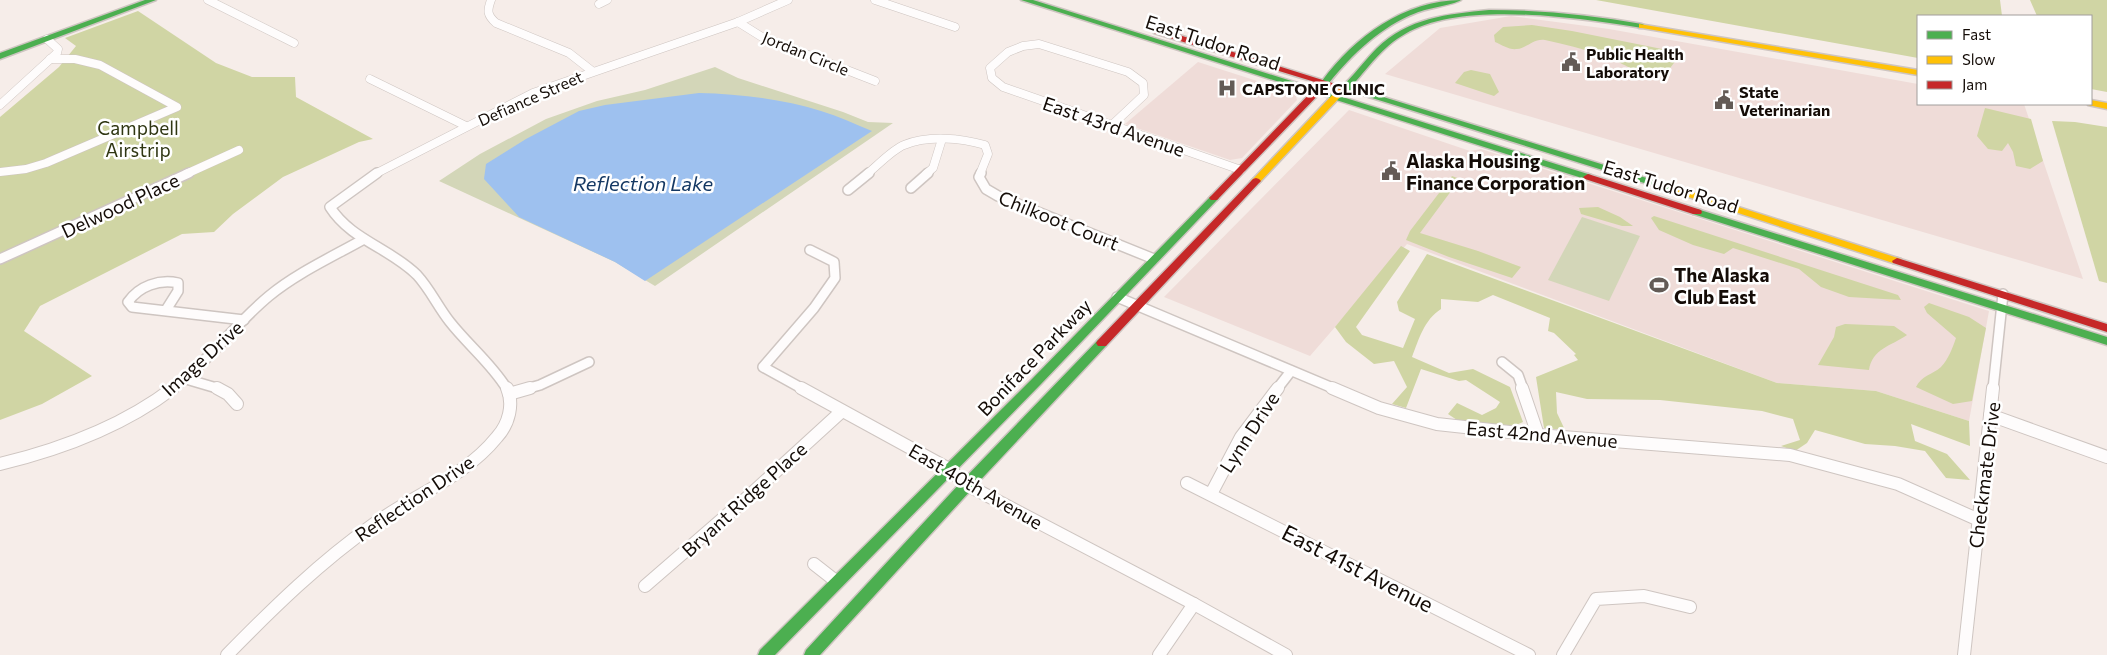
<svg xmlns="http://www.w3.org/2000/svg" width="2107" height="655" viewBox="0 0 2107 655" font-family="Commissioner,sans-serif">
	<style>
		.commercial { fill: #efdcd8 }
		.green { fill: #d3d6b8 }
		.forest { fill: #d0d5a4 }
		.water { fill: #9ec1ef }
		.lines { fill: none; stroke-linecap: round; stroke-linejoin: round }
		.street-far2-casing { stroke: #cec5c1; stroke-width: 9 }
		.street-far1-casing { stroke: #cec5c1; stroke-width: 12 }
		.street-casing { stroke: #cec5c1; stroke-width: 14 }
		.fast-casing { stroke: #cec5c1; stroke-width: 3 }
		.slow-casing { stroke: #cec5c1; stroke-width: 3 }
		.jam-casing { stroke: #cec5c1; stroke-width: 3 }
		.street-far2 { stroke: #fefcfc; stroke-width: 8 }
		.street-far1 { stroke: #fefcfc; stroke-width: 9 }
		.street { stroke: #fefcfc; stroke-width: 12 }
		.fast { fill: #4caf50; fill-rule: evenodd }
		.slow { fill: #ffc107; fill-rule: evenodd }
		.jam { fill: #c62828; fill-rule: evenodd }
		.labels { text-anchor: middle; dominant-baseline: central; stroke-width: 5; stroke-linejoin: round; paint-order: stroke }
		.far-street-label { font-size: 16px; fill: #140c07; stroke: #fff }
		.far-poi-label { font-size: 16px; font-weight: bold; fill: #140c07; stroke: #fff; text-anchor: start }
		.street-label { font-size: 19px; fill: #140c07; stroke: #fff }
		.park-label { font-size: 19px; fill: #2f3612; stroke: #fff }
		.poi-label { font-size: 19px; font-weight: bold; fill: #140c07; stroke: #fff; text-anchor: start }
		.water-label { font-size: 20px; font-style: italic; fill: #143863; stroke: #fff }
		.near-street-label { font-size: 22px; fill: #140c07; stroke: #fff }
	</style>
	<rect width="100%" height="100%" fill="#f6ede9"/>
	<g class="commercial">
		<polygon points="1511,16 1609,29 1918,84 1918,104 2024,104 2083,279 1385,74 1440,28"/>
		<polygon points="1198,62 1295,93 1297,100 1242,158 1230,160 1125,124"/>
		<polygon points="1349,110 1470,151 1481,149 1989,311 1969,421 1876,391 1777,383 1407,244 1310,356 1164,297"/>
	</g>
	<g class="green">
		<polygon points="715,67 738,78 843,112 868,122 893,123 655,286 615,262 439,181 480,154 546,119 597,101 645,90"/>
		<polygon points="1582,217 1640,236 1609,301 1548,280"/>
	</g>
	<g class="forest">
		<polygon points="1596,0 2000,0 2002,16 1918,16 1918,58"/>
		<polygon points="2030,0 2107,0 2107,92 2091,89 2091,16 2037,16"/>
		<polygon points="138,11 216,63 252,77 295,77 296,97 373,139 359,142 283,177 233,214 214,232 182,234 40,306 24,331 92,376 42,404 0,420 0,117 59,67 76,46 65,38"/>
		<path d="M1532,25L1572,31L1672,51L1677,59L1667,72C1635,78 1629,64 1602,55C1583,49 1564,44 1545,40C1534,38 1527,48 1517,49C1509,50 1502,45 1495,42L1494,35L1503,27Z"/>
		<polygon points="1471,70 1490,74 1499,92 1494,96 1455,83 1464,72"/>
		<polygon points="1985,108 2031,119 2043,161 2030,169 2016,166 2013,152 2008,143 2002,151 1988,149 1977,136"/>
		<polygon points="2052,121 2075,122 2107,127 2107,283 2099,281"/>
		<polygon points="1452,176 1460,179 1420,233 1478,251 1521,267 1512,278 1449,257 1406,240 1410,231"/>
		<polygon points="1598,207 1620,217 1633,226 1622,226 1581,214 1579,208"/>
		<polygon points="1654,216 1898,295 1901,300 1849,297 1821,287 1799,269 1733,248 1724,254 1693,245 1659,230 1651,218"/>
		<path d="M1401,246L1410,251L1356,327L1362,335L1403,348L1415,319L1399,311L1397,302L1427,254L1777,383L1876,391L1969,421L1970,446L1911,424L1915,441L1947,454L1970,480L1946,478L1925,451L1895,446L1865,444L1815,430L1807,443L1795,451L1781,446L1800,440L1793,419L1762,411L1660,400L1587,399L1556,392L1557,413L1565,430L1544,428L1536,377L1578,360L1574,355L1576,354L1554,333L1548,331L1550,318L1493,295L1478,302L1441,299V309C1424,320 1419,339 1412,357L1449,373L1473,369L1510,387L1523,422L1507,429L1463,424L1448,414L1457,403L1482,415L1496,408L1500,402L1466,380L1459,381L1421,369L1406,408L1392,404L1407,387L1394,361L1374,364L1346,342L1335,327Z"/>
		<path d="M1929,303L1969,317L1986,328L1972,401L1953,404L1916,387C1922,375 1932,375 1941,367C1948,360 1953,347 1956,338L1927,313L1924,307Z"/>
		<path d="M1845,324L1894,326L1907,335C1891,346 1872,349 1869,370L1818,365L1834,337L1836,327Z"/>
	</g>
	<path class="water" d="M699,93C740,94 782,99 821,111C838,116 855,124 872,131L645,281L615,262L519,217L484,179L486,164L526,139L579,111L605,105Z"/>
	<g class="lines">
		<g class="street-far2-casing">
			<g id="street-far2">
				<polyline points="208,0 294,43"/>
				<path d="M491,0C487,11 487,15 496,23L569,53L592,71"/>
				<polyline points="875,0 955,27"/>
				<polyline points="599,4 607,0"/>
				<polyline points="738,22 762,37 875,81"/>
				<polyline points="370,79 466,126"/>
				<polyline points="0,105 57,53 58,49 47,39"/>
				<polyline points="1112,125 1144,95 1143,83 1128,72 1039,44 1023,46 1008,52 990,68 992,78 1003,87 1241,170"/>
				<polyline points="0,172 26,169 46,163 177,107 100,65 75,59 50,59"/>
				<polyline points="186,174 239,150"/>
				<polyline points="375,174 533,93 738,22 788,0"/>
				<path d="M867,174C877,166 893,149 904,145C928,135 961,138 985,145L988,154L980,174"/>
				<polyline points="926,174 933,168 942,139"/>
			</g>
		</g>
		<g class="street-far1-casing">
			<g id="street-far1">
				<path d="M377,173L330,207C351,240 390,248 417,275C430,289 438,307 450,322C468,345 492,364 507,389"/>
				<polyline points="981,173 979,177 986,189 998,196 1154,259"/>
				<polyline points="911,188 928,173"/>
				<polyline points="848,190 869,173"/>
				<polyline points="0,259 189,173"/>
				<polyline points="1117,297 1335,389"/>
				<path d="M166,310L178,291V283C159,279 139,286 128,302L132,307L244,320"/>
				<polyline points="1502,362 1518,375 1523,389"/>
				<polyline points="186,379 220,389"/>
				<path d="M172,389C208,362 234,325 269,296C297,273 332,257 364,239"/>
				<polyline points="526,389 540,385 589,362"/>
				<polyline points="803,389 763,367 814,308 835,278 834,262 810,250"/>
				<polyline points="1277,389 1291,371"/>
				<polyline points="1993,389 2003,294"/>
			</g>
		</g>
		<g class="street-casing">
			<g id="street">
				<polyline points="217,388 228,394 237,404"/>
				<polyline points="801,388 949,469 967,485 1194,604 1286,655"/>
				<polyline points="1332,388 1379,408 1437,424 1538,435 1790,455 1898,484 1979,520"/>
				<polyline points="1522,388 1538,435"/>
				<polyline points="509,394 530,388"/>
				<polyline points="1990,415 2107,457"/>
				<path d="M0,464C62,449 122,427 173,388"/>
				<polyline points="1187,483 1529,655"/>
				<polyline points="1211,494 1241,437 1278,388"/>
				<polyline points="814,564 837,582"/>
				<polyline points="645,586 750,495 842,411"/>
				<path d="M227,655C273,608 320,562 374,524C414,495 465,477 497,437C509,424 514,404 507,388"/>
				<polyline points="1159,655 1194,604"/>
				<polyline points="1563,655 1596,599 1644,596 1690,607"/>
				<polyline points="1964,655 1993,388"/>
			</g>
		</g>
		<g class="fast-casing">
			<g id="fast">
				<polygon points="145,0 156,0 0,59 0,53"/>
				<polygon points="1021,0 1033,0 1591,175 1593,177 1591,179 1585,179"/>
				<path d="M1461,0C1453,5 1428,8 1416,13C1382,26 1352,54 1329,83H1323L1322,81C1354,37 1405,0 1461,0Z"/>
				<path d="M1489,10C1540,10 1591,15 1642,24L1646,26L1642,28C1579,18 1461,0 1405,34C1383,46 1367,69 1351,87L1679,188L1681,190L1679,192H1673L1340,88C1353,77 1364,61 1377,48C1408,18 1447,14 1489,10Z"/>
				<polygon points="1214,195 1217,196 1219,198 1217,200 1041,384 775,655 758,655 760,650 1033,378 1211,196"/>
				<polygon points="1697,209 2107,337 2107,345 1693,214 1692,212 1693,210"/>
				<polygon points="1102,339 1108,343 1106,346 972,489 820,655 804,655 806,650 962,481 1098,340"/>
			</g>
		</g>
		<g class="slow-casing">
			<g id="slow">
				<polygon points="1639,24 1918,70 1918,75 1642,28 1639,28"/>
				<polygon points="1340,89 1344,92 1343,94 1259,183 1253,183 1251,181 1253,179 1337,90"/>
				<polygon points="2091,100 2107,103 2107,109 2088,105 2091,104"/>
				<polygon points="1676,187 1901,259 1902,261 1901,263 1893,263 1673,192 1671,190 1673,188"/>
			</g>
		</g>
		<g class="jam-casing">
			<g id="jam">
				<polygon points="1154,29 1160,29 1348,88 1344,91 1341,90 1154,33"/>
				<polygon points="1321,84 1324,85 1324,89 1217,200 1211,200 1209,198 1211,196 1318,85"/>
				<polygon points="1588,174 1701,210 1702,212 1701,214 1693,214 1585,179 1583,177"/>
				<polygon points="1256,178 1259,179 1261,181 1259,183 1106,346 1098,346 1096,343 1098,340 1253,179"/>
				<polygon points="1897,258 2107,324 2107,332 1893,263 1892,261"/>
			</g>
		</g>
		<use href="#street-far2" class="street-far2"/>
		<use href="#street-far1" class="street-far1"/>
		<use href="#street" class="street"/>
		<use href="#fast" class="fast"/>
		<use href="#slow" class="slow"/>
		<use href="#jam" class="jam"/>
	</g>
	<defs>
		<g id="civic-bare" transform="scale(1.5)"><path d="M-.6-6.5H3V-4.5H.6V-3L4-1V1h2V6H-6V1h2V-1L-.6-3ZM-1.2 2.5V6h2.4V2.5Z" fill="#635b56" stroke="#fff" stroke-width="2.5" paint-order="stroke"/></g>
		<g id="hospital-bare" transform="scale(1.5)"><path d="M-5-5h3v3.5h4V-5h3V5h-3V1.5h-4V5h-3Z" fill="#635b56" stroke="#fff" stroke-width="2.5" paint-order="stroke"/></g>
		<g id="stadium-bare" transform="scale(1.5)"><path d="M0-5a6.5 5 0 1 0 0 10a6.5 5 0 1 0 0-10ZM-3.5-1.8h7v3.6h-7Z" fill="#635b56" stroke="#fff" stroke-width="2.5" paint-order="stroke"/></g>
	</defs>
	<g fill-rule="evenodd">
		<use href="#civic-bare" x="1571" y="62"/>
		<use href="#hospital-bare" x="1227" y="88"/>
		<use href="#civic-bare" x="1724" y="100"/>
		<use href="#civic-bare" x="1391" y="171"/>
		<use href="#stadium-bare" x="1659" y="285"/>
	</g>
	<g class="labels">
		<g class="far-street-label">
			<text transform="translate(806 53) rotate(22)">Jordan Circle</text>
			<text transform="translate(530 98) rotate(-24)">Defiance Street</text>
		</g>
		<g class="far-poi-label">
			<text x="1586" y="53">Public Health<tspan x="1586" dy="18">Laboratory</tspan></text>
			<text x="1242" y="88">CAPSTONE CLINIC</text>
			<text x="1739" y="91">State<tspan x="1739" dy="18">Veterinarian</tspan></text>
		</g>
		<g class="street-label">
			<text transform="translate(1213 42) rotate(18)">East Tudor Road</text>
			<text transform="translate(1114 126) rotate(19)">East 43rd Avenue</text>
			<text transform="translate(1671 186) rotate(17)">East Tudor Road</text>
			<text transform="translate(120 205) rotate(-25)">Delwood Place</text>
			<text transform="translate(1059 220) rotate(22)">Chilkoot Court</text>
			<text transform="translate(1034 357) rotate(-46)">Boniface Parkway</text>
			<text transform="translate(202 358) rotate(-42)">Image Drive</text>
			<text transform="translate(1249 432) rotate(-57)">Lynn Drive</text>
			<text transform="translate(1542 434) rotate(5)">East 42nd Avenue</text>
			<text transform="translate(1984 475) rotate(-83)">Checkmate Drive</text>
			<text transform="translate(976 486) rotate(30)">East 40th Avenue</text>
			<text transform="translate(414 498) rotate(-34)">Reflection Drive</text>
			<text transform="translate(744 499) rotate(-42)">Bryant Ridge Place</text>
		</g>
		<g class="park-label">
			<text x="138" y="127">Campbell<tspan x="138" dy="22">Airstrip</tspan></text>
		</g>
		<g class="poi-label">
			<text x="1406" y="160">Alaska Housing<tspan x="1406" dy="22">Finance Corporation</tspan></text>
			<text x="1674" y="274">The Alaska<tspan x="1674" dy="22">Club East</tspan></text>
		</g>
		<g class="water-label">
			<text x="643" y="183">Reflection Lake</text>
		</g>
		<g class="near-street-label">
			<text transform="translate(1358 568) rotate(27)">East 41st Avenue</text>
		</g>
	</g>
	<rect x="1917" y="15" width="175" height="90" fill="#ffffff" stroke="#a19e9c"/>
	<rect x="1927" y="31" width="25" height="8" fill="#4caf50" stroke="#a19e9c"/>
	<text x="1962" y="40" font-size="15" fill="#140c07">Fast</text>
	<rect x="1927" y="56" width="25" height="8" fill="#ffc107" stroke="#a19e9c"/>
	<text x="1962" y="65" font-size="15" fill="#140c07">Slow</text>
	<rect x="1927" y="81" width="25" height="8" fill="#c62828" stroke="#a19e9c"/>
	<text x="1962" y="90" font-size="15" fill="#140c07">Jam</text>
</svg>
